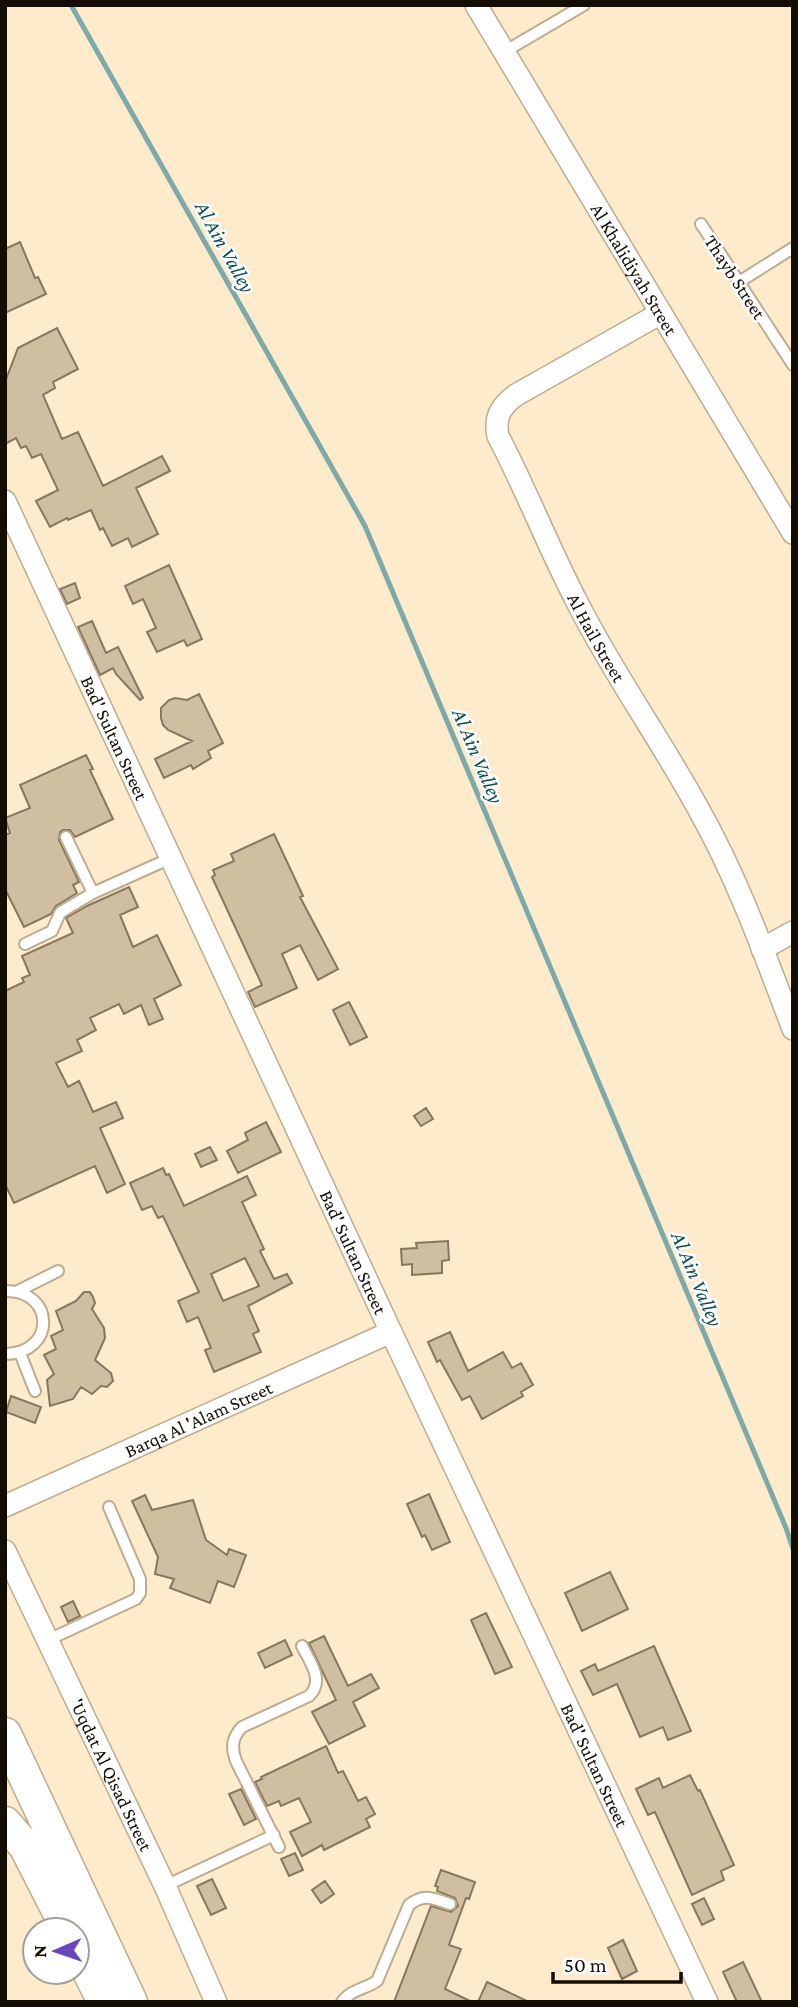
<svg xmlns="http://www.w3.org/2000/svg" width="798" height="2007" font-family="'Crimson Pro',serif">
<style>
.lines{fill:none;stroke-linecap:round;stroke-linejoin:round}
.stream{stroke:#7da9a9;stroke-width:5}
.building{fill:#d0bea1;stroke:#88775c;stroke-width:2;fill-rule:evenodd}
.lane-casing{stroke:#bdac8f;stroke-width:14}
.street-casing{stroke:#bdac8f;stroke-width:24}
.primary-casing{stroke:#bdac8f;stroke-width:35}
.lane{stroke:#fff;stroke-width:10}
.street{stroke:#fff;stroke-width:21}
.primary{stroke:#fff;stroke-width:32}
.labels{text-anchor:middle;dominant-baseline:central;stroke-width:5;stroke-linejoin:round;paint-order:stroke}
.street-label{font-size:19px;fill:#130d04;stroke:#fff}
.water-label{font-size:21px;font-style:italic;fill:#0c4f50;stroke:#fff}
</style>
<rect width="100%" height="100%" fill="#fdebcc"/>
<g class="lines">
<path class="stream" d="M71 5 365 526 786 1528 793 1549"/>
</g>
<path class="building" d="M20 242 35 278 38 277 46 294 5 313V249Z
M57 328 78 369 53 382 55 388 43 395 62 439 78 432 103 486 162 456 170 471 136 488 158 534 132 547 128 538 112 546 103 528 100 530 91 510 68 520 67 518 50 527 36 501 58 490 41 454 32 458 26 446 21 448 16 438 5 444V382L18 348Z
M169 565 202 639 187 646 184 640 157 652 147 632 156 628 143 599 133 604 125 586Z
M75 583 80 598 67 604 60 589Z
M92 621 106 653 118 647 143 698 140 700 116 674 113 668 100 675 78 627Z
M199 694 223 743 208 751 211 758 193 769 191 765 164 778 155 759 192 741 168 730 163 725 161 718V708L169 700 175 698 187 700Z
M86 755 93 769 90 770 113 819 75 837 70 830H63L60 832 59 840 79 882 73 885 77 893 56 906 51 914 24 927 5 889V835L10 833 5 818 30 808 20 785Z
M274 834 303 896 300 897 338 969 318 980 300 945 282 954 297 988 255 1007 248 992 262 985 212 877 215 875 213 870 234 861 231 854Z
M129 887 138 907 120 915 133 947 157 935 181 985 154 999 163 1019 149 1025 141 1005 124 1014 119 1004 90 1018 96 1030 77 1040 82 1051 56 1063 68 1087 79 1081 93 1112 116 1102 123 1118 100 1128 125 1184 107 1193 95 1166 14 1203 5 1184V991L24 982 22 978 30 975 22 956 73 933 66 918 87 906Z
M349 1002 367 1037 350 1045 333 1010Z
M426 1108 433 1119 421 1126 414 1116Z
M266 1122 281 1152 238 1173 227 1151 248 1140 245 1133Z
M210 1147 217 1160 201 1167 195 1154Z
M163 1168 166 1175 169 1174 184 1206 247 1176 256 1195 242 1202 264 1249 260 1251 274 1279 287 1274 292 1283 248 1306 259 1331 253 1334 261 1352 214 1372 205 1350 211 1348 198 1317 187 1322 178 1301 199 1292 163 1216 158 1218 152 1206 142 1210 130 1183ZM245 1258 259 1286 223 1301 211 1274Z
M448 1241 449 1260 442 1261V1273L412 1275V1264L402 1265 401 1249 417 1248 416 1243Z
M84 1292H90L93 1297 95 1303 92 1309 104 1328 105 1338 95 1360 111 1373 113 1381 107 1387 101 1386 92 1394 81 1387 73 1399 50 1406 47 1380 54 1374 44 1355 56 1349 51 1336 63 1330 56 1311 76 1301Z
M450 1332 468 1371 503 1352 512 1368 521 1363 533 1385 521 1392 523 1396 482 1419 470 1396 462 1400 440 1360 437 1362 428 1342Z
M11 1396 41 1407 35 1423 6 1412Z
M429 1494 450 1542 432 1550 425 1535 422 1537 407 1504Z
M145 1495 152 1510 193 1500 206 1540 227 1555 229 1549 246 1555 234 1587 218 1581 210 1603 170 1588 174 1579 155 1574 158 1557 132 1501Z
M610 1572 628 1609 582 1631 565 1593Z
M73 1601 80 1616 68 1622 61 1607Z
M486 1613 512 1667 495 1674 471 1620Z
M324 1636 348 1686 371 1674 379 1688 353 1702 365 1726 329 1744 312 1712 336 1700 309 1643Z
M285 1640 292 1655 265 1668 258 1653Z
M654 1646 691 1731 668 1740 663 1727 640 1737 617 1684 593 1695 581 1671 595 1664 598 1671Z
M326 1746 338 1773 343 1771 358 1801 366 1797 375 1814 366 1819 370 1827 324 1850 322 1845 302 1856 290 1832 311 1822 299 1798 281 1806 279 1801 267 1806 255 1782 262 1779 261 1777Z
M690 1775 698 1791 700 1790 734 1865 721 1871 724 1880 692 1895 655 1812 648 1815 636 1789 659 1778 663 1788Z
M241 1789 256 1819 244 1825 229 1794Z
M295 1853 303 1870 289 1876 281 1859Z
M441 1870 475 1882 469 1899 466 1898 449 1945 461 1949 445 1989 472 2002H394L431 1906 451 1912 458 1906 455 1898 437 1891 438 1887 435 1886Z
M212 1879 226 1908 211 1915 197 1886Z
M325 1881 334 1894 321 1903 312 1890Z
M704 1898 714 1919 702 1925 692 1904Z
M623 1940 637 1971 622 1979 608 1948Z
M743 1962 762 2002H737L723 1972Z
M487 1982 529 2002H478Z"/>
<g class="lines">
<g class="lane-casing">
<path id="lane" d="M504 52 584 5
M701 224 793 365
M739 282 793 248
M66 837 93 893
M25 944 52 931 60 913 66 909 93 893 171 858
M5 1291C55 1290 57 1353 5 1354
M18 1291 58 1271
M20 1353 35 1391
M48 1640 136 1599 140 1593V1579L109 1507
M279 1847 236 1761C231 1747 232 1738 242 1727L309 1696C325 1681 310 1662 302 1646
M165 1886 274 1835
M342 2002C350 1990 365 1989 377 1981L409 1905C424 1893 432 1898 450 1904"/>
</g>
<g class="street-casing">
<g id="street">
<path id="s1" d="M476 5 793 533"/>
<path id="s2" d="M661 313 516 395C501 406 494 417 498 436 527 491 549 549 578 604 614 675 661 740 699 810 738 879 765 955 793 1029"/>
<path id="s3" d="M5 501 391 1332 707 2002"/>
<path d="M762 949 793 932"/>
<path id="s4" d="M5 1506 391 1332"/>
<path id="s5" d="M5 1551 165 1886 216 2002"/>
</g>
</g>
<g class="primary-casing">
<path id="primary" d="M5 1734 131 2002
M5 1823 25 1846 68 1930
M77 1948 104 2002"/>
</g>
<use href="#lane" class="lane"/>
<use href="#street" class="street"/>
<use href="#primary" class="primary"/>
</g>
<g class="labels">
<g class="street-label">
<text stroke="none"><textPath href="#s1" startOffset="308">Al Khalidiyah Street</textPath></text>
<text transform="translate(735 277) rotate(57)">Thayb Street</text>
<text stroke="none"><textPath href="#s2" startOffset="439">Al Hail Street</textPath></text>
<text stroke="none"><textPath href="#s3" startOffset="261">Bad' Sultan Street</textPath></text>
<text stroke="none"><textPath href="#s3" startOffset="828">Bad' Sultan Street</textPath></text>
<text stroke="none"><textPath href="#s4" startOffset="212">Barqa Al 'Alam Street</textPath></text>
<text stroke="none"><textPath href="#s3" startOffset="1395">Bad' Sultan Street</textPath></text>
<text stroke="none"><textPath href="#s5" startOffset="248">'Uqdat Al Qisad Street</textPath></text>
</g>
<g class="water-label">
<text transform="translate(225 247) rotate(61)">Al Ain Valley</text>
<text transform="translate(478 756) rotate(67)">Al Ain Valley</text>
<text transform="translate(697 1279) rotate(67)">Al Ain Valley</text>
</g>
</g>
<rect width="798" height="2007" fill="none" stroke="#130d04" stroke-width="14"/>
<g transform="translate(56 1951) rotate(268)"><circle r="33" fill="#ffffff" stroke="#a19e9b" stroke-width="2"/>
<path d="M0-5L12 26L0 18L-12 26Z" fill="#6a46be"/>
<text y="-10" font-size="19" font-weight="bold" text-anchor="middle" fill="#130d04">N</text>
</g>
<path d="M553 1972v10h128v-10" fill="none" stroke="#130d04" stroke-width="3.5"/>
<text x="564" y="1972" font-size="21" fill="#130d04" stroke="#ffffff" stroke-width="5" paint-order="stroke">50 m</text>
</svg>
